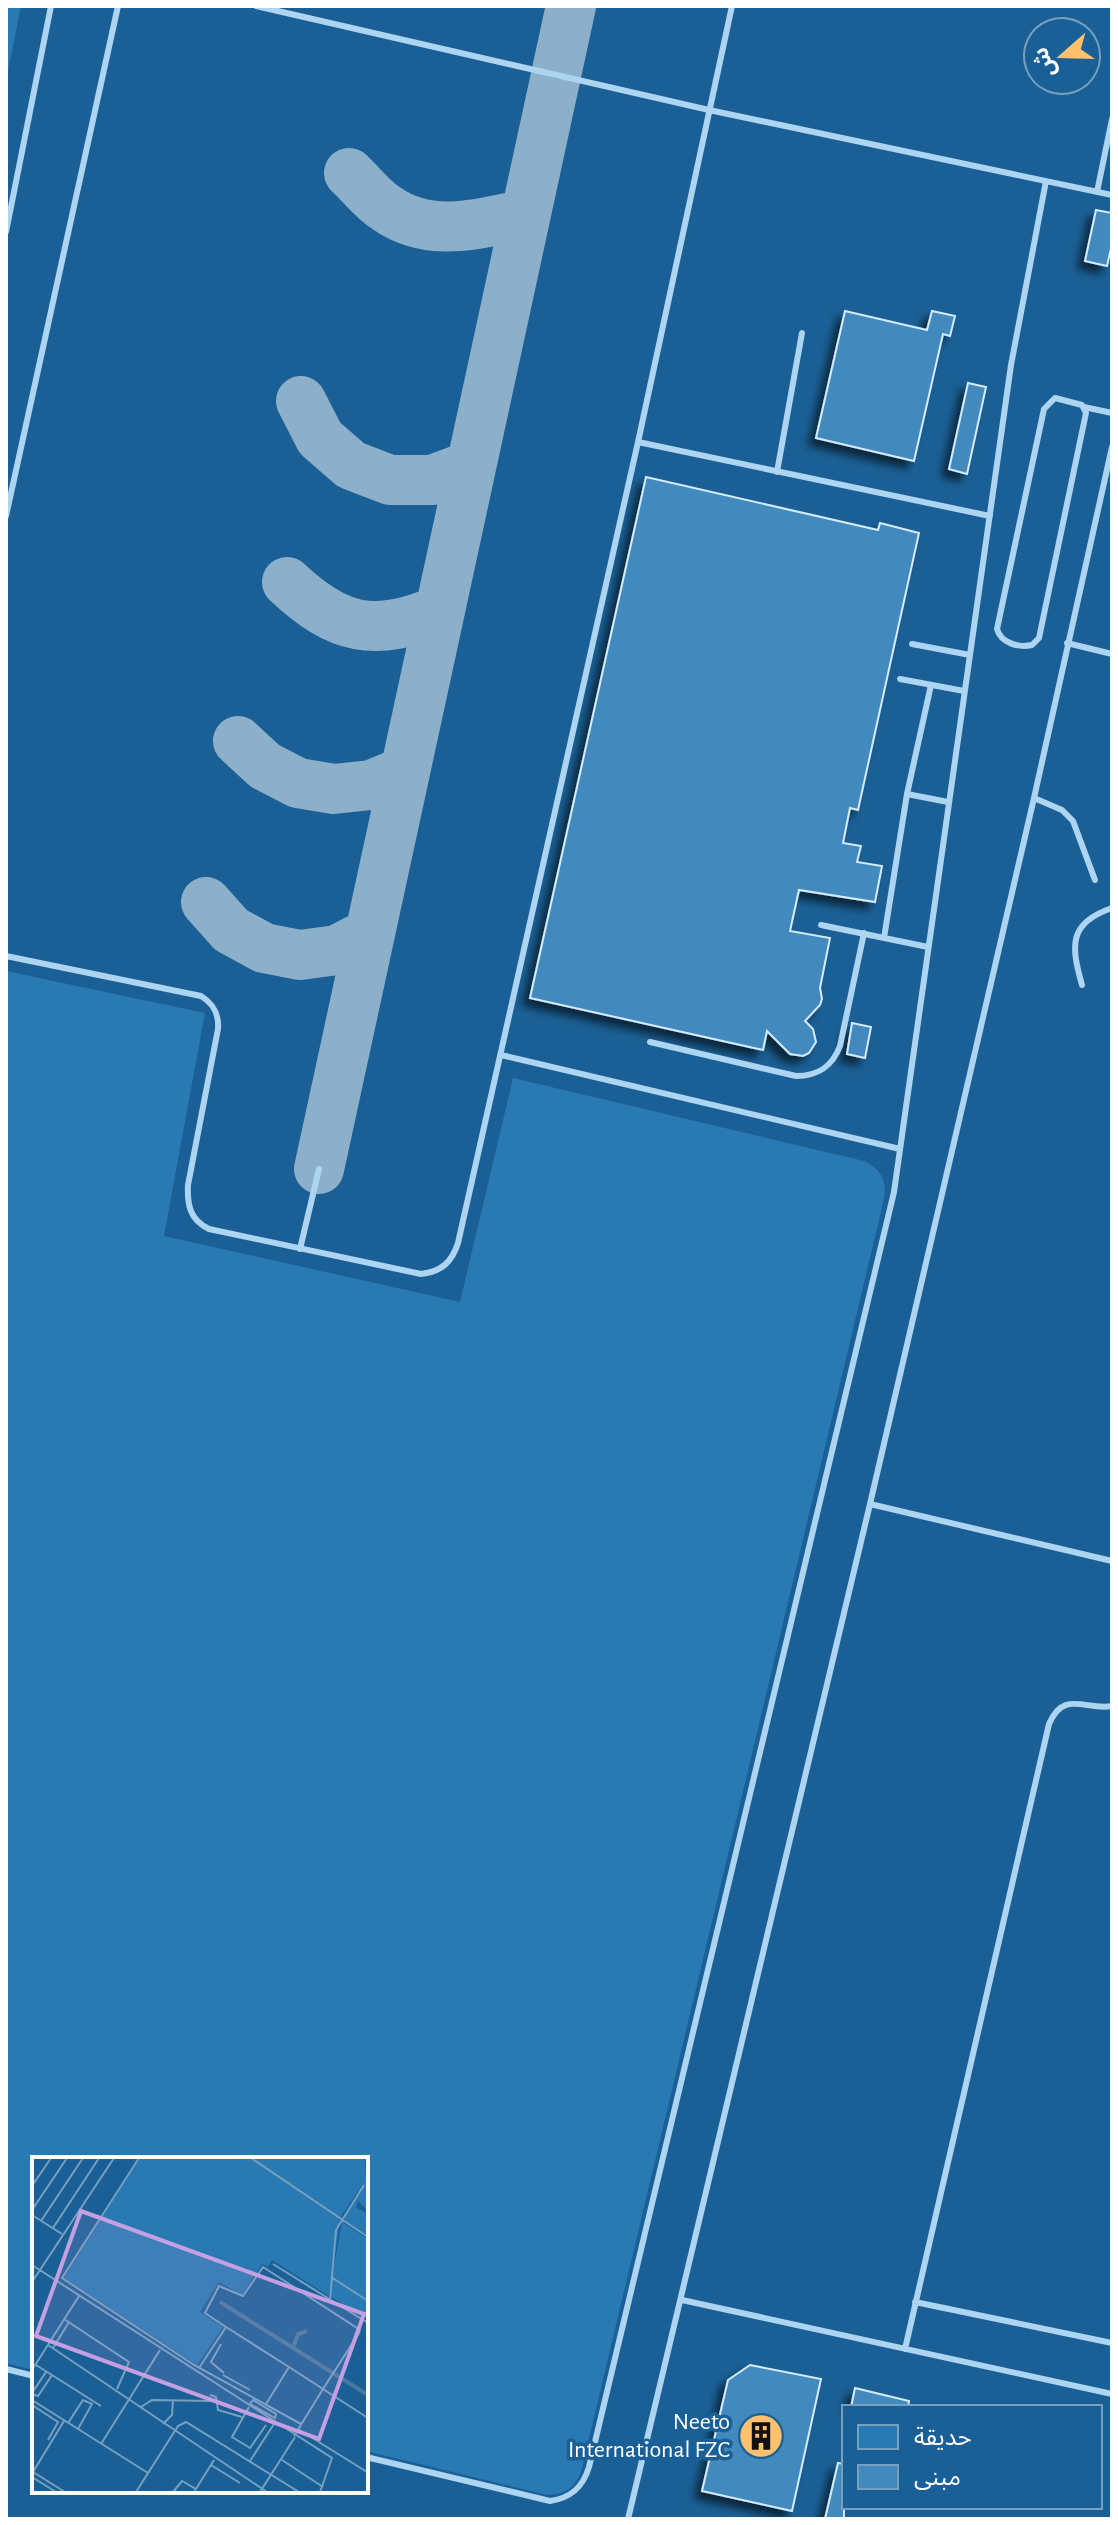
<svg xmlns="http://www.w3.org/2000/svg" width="1118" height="2525" font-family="'Alegreya Sans','Noto Sans Arabic',sans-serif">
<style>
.green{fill:#2979b2}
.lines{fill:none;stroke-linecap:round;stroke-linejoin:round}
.taxiway{stroke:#8cb0ca;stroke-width:50}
.building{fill:#4389bd;stroke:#d3ebfb;stroke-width:2;filter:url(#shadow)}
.service{stroke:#add4f0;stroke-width:6}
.labels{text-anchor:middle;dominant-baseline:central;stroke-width:7;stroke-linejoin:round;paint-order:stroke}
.poi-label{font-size:24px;fill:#fff;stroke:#1a6096;text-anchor:end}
.inset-river{fill:none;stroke:#47789e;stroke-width:4}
.inset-road{fill:none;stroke:#76a0c0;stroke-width:2}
.view{fill:#c4a0e2;fill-opacity:0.15;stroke:#c4a0e2;stroke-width:4}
.inset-edge{fill:none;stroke:#fff;stroke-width:4}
</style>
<defs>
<filter id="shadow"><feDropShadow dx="-7" dy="7" stdDeviation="4" flood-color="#0009"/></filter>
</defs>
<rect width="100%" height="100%" fill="#1a6096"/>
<path class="green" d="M6 6H21L6 82Z
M6 971 205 1013 164 1236 460 1302 513 1078 864 1161C881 1169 887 1180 884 1199L581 2472C574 2490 561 2497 543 2494L366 2451V2159H34V2370L6 2363Z"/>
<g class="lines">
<path class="taxiway" d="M349 173C361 184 372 199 386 208 430 239 478 224 526 214
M301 401 320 438 351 465 390 480H432L470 466
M287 582C338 630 375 638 440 610
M238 741 265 766 298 783 334 789 371 785 405 771
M206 902 231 930 264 948 300 955 337 950 370 933
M319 1169 571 6"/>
</g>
<path class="building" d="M1096 210 1112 213V244L1107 266 1085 261Z
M845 311 927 330 932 311 955 316 950 336 943 334 914 461 816 438Z
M968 383 986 387 967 474 949 469Z
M646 477 878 530 880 523 919 533 858 810 850 808 843 843 861 846 857 862 882 866 875 902 799 890 790 931 830 938 820 988 822 999 820 1005 805 1021 813 1029 816 1042 809 1053 803 1056 790 1054 767 1031 763 1050 530 998Z
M852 1023 871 1027 865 1058 847 1054Z
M750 2365 821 2379 792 2511 702 2491 728 2380Z
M855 2388 909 2401 908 2407H851Z
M838 2463 844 2464V2519H825Z"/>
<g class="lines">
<path class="service" d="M256 6 709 110 1112 195
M1097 192 1112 119
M6 232 51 6
M1055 398 1082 405 1086 413 1039 638 1032 645C1018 648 1001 643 997 629L1044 409Z
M1084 407 1112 413
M638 442 990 516
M777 472 802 333
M6 516 118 6
M1067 643 1112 654
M912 644 970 655
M900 679 964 691
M907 794 948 802
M1034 798 1062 810 1073 821 1095 880
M821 925 928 947
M884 938 907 794 931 685
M6 956 201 996C214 1004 219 1014 218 1029L188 1185C187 1205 190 1220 209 1229L421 1274C441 1272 452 1262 458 1243L638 442 732 6
M1082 985C1071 946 1068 923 1112 908
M650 1042 796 1076C818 1076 832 1067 840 1046L864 933
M501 1055 900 1149
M300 1249 319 1169
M870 1504 1112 1561
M682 2300 1112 2394
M915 2302 1112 2343
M905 2349 1049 1724C1064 1689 1086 1711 1112 1706
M6 2369 34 2376
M366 2457 550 2501C571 2498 583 2487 589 2467L894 1192 1011 365 1046 181
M628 2519 870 1504 1034 798 1112 447"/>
</g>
<defs>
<g id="building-disc" transform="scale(2.3)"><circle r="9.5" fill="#ffc16c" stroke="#1a6096"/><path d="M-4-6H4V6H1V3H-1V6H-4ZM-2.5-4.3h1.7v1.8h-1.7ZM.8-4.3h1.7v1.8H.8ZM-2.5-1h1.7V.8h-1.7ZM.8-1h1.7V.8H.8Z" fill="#111"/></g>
</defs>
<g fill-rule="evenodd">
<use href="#building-disc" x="761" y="2436"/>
</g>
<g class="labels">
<g class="poi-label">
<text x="730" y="2422">Neeto<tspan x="730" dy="28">International FZC</tspan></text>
</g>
</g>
<g transform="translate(32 2157)">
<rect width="336" height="336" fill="#1a6096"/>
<path d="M108 1H217L299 53 308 63 297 139 240 103 236 110 230 107 210 138 187 125 168 155 191 170 165 208 32 121ZM220 1H333L336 54 326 44 324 51 336 56V78L312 63 331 27 308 61ZM310 65 336 82V143L300 120ZM300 122 336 145V162L299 140Z" fill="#2979b2"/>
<path class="inset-river" d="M188 145 336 238M261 191 266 177 275 174"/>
<path class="inset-road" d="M107 1 30 121 162 208 269 267M219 1 336 80M0 29 19 1M0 53 35 1M0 58 30 77M9 64 51 1M21 71 67 1M241 107 336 166M0 108 300 301 288 335M299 120 336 144M0 125 82 1M298 143 304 73 332 28M32 162 97 205 85 232M189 187 179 205 192 216M16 188 235 335M21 191 37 165M4 208 69 249M167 211 194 170M0 213 47 139M191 218 218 233M0 236 14 215M0 237 6 239 20 218M178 238 184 240 186 253 210 260M0 243 116 316M221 243 244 257 243 261 218 247ZM234 247 257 210M0 248 26 265 16 283M109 250 120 243 181 244M217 250 200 280 218 291 234 268M36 266 51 243 60 247 46 272M131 267 140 258 141 243M266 272 335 315M262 279 291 232 327 176 328 173 231 110 211 139 187 129 173 156 194 170 257 210 291 232 336 261M69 287 128 193M250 303 291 330M218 304 242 267M179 308 208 326M1 315 32 264M1 315 33 335M0 320 24 335M104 335 146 269 154 265 267 335M141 335 150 324 164 332M162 335 182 303M228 335 263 280"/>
<path class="view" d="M49 54 332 157 287 282 4 179Z"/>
<rect width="336" height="336" class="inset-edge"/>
</g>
<rect width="1118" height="2525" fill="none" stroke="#ffffff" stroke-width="16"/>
<rect x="842" y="2405" width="260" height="104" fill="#1a6096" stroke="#76a0c0" stroke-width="2"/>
<rect x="858" y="2425" width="40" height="24" fill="#2979b2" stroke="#76a0c0" stroke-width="2"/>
<text x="914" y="2445" font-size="24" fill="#ffffff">حديقة</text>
<rect x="858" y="2465" width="40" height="24" fill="#4389bd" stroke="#76a0c0" stroke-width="2"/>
<text x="914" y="2485" font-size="24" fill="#ffffff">مبنى</text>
<g transform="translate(1062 56) rotate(250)"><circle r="38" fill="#1a6096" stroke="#76a0c0" stroke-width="2"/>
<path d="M0-6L14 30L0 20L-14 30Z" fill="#ffc16c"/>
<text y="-12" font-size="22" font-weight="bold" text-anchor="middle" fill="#ffffff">ش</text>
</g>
</svg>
